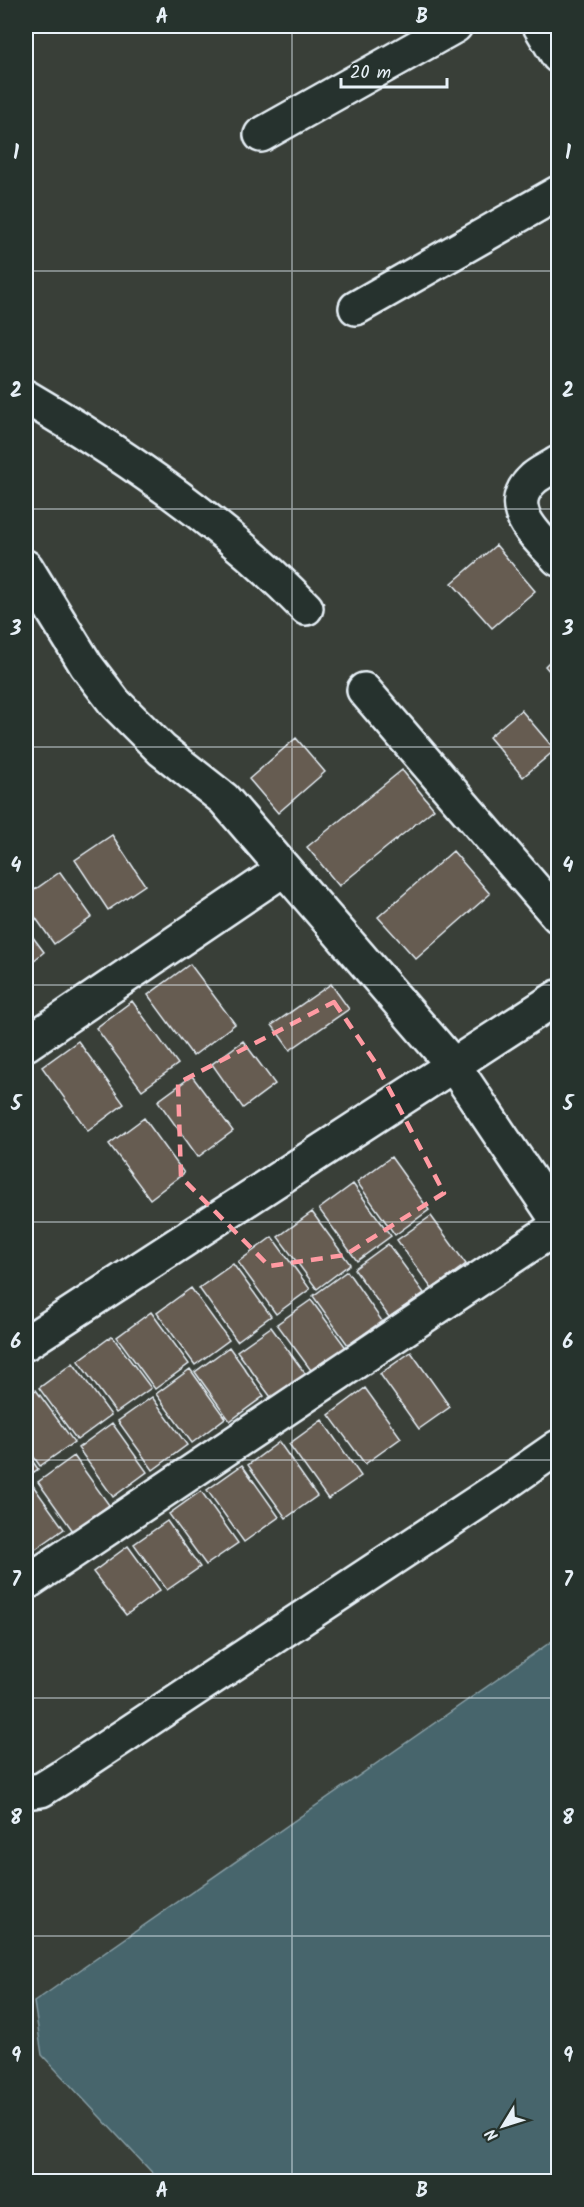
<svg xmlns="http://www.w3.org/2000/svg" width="584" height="2207" font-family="Kalam,sans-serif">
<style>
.water{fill:#46656c;stroke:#879da4;stroke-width:1.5}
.building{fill:#665b51;stroke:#e8f1f8;stroke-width:1.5}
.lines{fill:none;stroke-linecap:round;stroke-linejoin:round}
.minor-casing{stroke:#e8f1f8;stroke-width:38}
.minor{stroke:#26332d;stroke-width:33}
.marked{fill:none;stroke:#ff9aa2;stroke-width:4.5;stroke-dasharray:12 8;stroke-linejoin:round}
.grid{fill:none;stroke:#e8f1f8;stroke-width:1.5;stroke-opacity:0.55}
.neatline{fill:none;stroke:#e8f1f8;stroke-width:2}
.grid-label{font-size:20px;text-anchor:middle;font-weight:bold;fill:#e8f1f8}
</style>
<rect width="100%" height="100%" fill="#393f38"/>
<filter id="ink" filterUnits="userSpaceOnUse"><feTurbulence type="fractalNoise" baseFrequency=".0167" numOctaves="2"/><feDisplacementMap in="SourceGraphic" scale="12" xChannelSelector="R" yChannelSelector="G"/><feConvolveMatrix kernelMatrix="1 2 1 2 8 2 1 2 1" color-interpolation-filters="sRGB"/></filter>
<g filter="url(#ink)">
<path class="water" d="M558 1637V2181H160L42 2055 34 2002Z"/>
<path class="building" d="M496 545 535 591 492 628 452 583Z
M558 653V681L545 666Z
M521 710 555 750 523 777 489 737Z
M296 738 325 772 278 813 249 779Z
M402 770 434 809 339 886 307 847Z
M112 835 145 885 108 910 75 860Z
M453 851 490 894 416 959 378 917Z
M60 872 92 917 54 944 26 904V896Z
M26 928 44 952 26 967Z
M190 964 235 1024 193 1056 148 995Z
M331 984 349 1009 290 1050 272 1025Z
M132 1001 178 1064 142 1090 96 1028Z
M78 1041 124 1104 88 1131 42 1067Z
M243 1041 275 1084 243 1108 212 1064Z
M192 1076 233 1131 198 1157 158 1101Z
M144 1118 184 1173 150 1199 109 1144Z
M391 1157 429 1210 395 1235 357 1182Z
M353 1184 391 1236 357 1261 319 1209Z
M312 1212 350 1264 317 1289 278 1237Z
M431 1216 466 1264 432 1289 397 1240Z
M272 1237 310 1289 276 1314 238 1262Z
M388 1244 424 1293 389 1317 354 1269Z
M233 1264 271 1316 237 1341 199 1288Z
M347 1271 382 1321 348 1345 313 1296Z
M191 1288 229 1340 195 1365 157 1313Z
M311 1300 347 1349 313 1373 277 1324Z
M151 1312 189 1364 155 1389 117 1337Z
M271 1327 307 1376 273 1400 237 1351Z
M112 1336 151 1388 116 1413 78 1361Z
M229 1347 264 1396 230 1421 195 1372Z
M411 1352 450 1407 419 1429 380 1374Z
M73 1363 111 1415 77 1440 39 1388Z
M190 1369 225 1418 192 1443 156 1394Z
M365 1388 401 1438 365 1464 329 1415Z
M36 1390 74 1442 40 1466 26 1446V1397Z
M152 1397 187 1445 153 1470 118 1421Z
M322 1420 361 1476 328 1499 289 1444Z
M112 1423 147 1472 113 1497 78 1448Z
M279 1442 317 1496 286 1518 248 1465Z
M26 1452 38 1469 26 1478Z
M74 1456 109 1505 73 1531 38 1482Z
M242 1465 279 1517 244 1542 207 1490Z
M29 1480 64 1529 30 1553 26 1547V1482Z
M201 1491 238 1543 206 1565 169 1514Z
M167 1521 200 1567 167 1590 134 1544Z
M128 1546 160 1590 126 1615 93 1572Z"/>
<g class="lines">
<g class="minor-casing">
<path id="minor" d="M540 26 558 56
M261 135 455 26
M356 308 558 193
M26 397C125 455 226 525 306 608
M558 463C551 468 541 472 534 478 501 508 537 536 558 559
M26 567 86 665 115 703 162 750 224 799 454 1066 558 1221
M364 690 558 916
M26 1044 284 869
M26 1343 558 997
M26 1583 558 1226
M26 1792 41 1790 62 1777 505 1484 558 1447"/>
</g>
<use href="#minor" class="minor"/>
</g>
</g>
<path class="marked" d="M334 1002 375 1062 444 1193 345 1255 269 1266 181 1177 178 1083Z"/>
<path class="grid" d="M292 26V2182M26 271H558M26 509H558M26 747H558M26 985H558M26 1222H558M26 1460H558M26 1698H558M26 1936H558"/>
<rect width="584" height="2207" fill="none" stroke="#26332d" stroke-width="66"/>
<g transform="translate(503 2126) rotate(232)" stroke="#26332d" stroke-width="4.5" paint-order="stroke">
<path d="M0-4.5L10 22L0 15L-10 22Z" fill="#e8f1f8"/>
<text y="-9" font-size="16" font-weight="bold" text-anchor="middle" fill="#e8f1f8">N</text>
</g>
<path d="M341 78v9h106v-9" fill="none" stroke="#e8f1f8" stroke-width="3"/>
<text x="350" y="78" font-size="18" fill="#e8f1f8" stroke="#26332d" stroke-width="4.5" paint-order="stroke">20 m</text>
<rect x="33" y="33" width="518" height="2141" class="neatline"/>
<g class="grid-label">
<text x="162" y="23">A</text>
<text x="422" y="23">B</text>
<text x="16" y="159">1</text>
<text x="568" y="159">1</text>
<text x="16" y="397">2</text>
<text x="568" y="397">2</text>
<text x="16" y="635">3</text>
<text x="568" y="635">3</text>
<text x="16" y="872">4</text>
<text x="568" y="872">4</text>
<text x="16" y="1110">5</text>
<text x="568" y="1110">5</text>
<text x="16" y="1348">6</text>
<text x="568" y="1348">6</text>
<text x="16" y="1586">7</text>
<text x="568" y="1586">7</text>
<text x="16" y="1824">8</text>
<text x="568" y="1824">8</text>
<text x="16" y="2062">9</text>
<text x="568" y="2062">9</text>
<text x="162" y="2197">A</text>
<text x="422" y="2197">B</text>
</g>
</svg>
